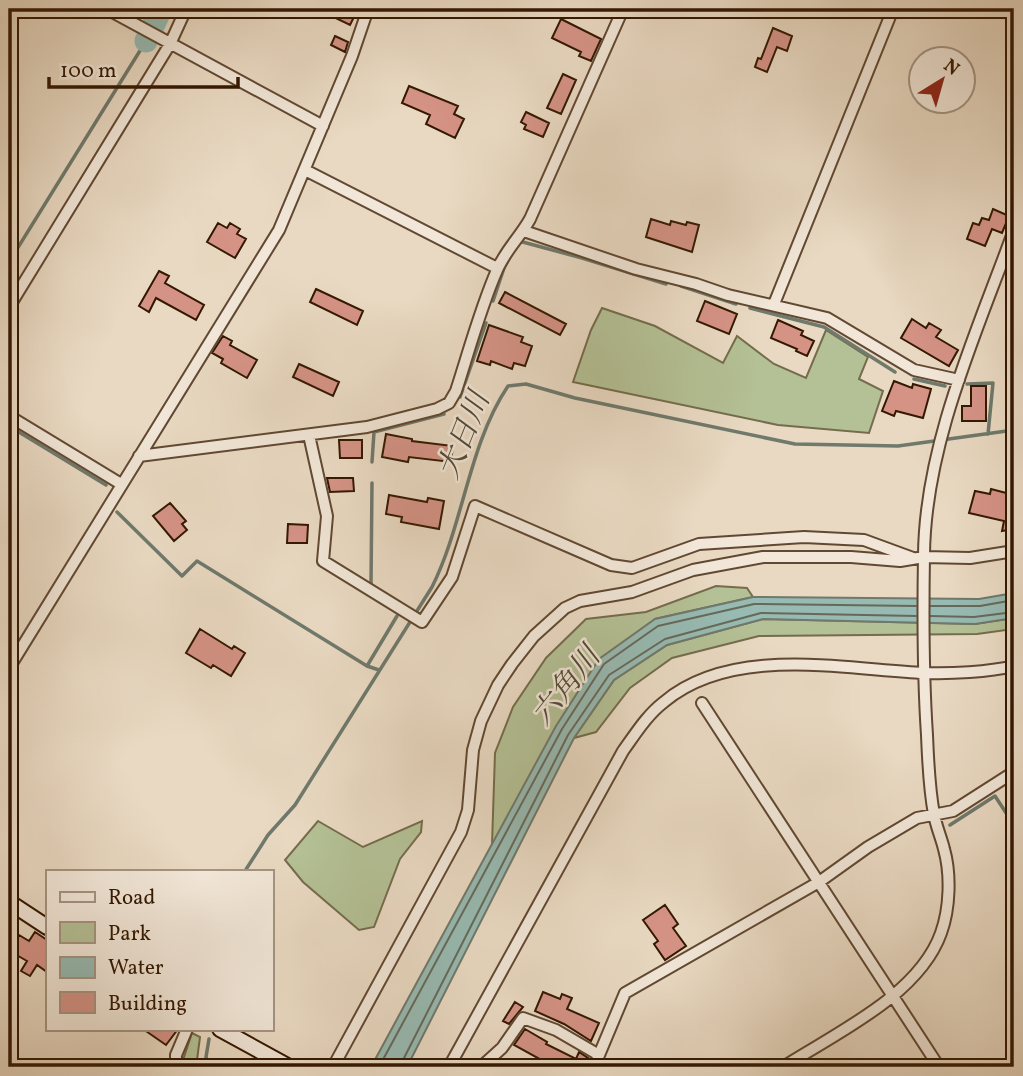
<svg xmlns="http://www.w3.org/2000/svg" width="1023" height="1076" font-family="Vollkorn,'Noto Serif JP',serif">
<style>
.green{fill:#b4c095;stroke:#746c4c;stroke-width:2}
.water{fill:#97bab2;stroke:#6f796c;stroke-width:2}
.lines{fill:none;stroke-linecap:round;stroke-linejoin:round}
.shore{stroke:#66695a;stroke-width:2}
.stream{stroke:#6f796c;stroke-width:3.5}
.river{stroke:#97bab2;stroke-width:23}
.building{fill:#d59386;stroke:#341802;stroke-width:2}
.minor-casing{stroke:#614832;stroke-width:14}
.secondary-casing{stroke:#341802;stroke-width:18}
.minor{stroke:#f1e6d7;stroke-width:10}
.secondary{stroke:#f1e6d7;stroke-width:14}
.labels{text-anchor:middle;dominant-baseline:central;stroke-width:5;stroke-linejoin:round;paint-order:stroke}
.water-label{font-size:30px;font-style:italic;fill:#524937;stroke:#f1e6d7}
</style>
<rect width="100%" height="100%" fill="#e9d9c2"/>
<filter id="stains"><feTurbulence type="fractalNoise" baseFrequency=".00286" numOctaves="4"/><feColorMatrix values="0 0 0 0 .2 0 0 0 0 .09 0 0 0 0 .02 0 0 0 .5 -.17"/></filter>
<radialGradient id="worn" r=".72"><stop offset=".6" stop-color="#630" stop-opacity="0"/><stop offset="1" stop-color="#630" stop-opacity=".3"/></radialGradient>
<path class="green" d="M602 308 655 326 723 363 737 336 774 364 806 378 826 330 868 357 859 379 883 391 869 433 778 425 573 382 591 330Z
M716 586 747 588 753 597 655 619 492 845 495 753 513 707 546 658 586 619 646 612Z
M1014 618V629L977 634 759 636 672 658 630 688 596 732 574 738 614 680 667 645 763 619 975 624Z
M318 821 363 847 422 821 421 832 400 859 374 927 359 930 303 882 285 860Z
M192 1033 200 1037 197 1060 199 1067H183L182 1063Z"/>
<path class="water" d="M1014 593V618L975 624 763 619 667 645 614 680 574 738 407 1067H371L556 726 599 659 655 619 753 597 979 599Z"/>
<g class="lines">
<path class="shore" d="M930 606H980L1014 600
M930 616 974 617 1014 612
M379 1067 562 729 604 664 658 626 754 604 916 606
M401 1067 402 1062 568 735 609 675 665 639 761 613 916 616"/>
<path class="stream" d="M518 243 519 241 582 258 666 284
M9 262 146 41
M681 286 736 304
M493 301 504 268 512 253
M750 308 824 327 895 372
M914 379 945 386
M967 384 993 383 988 434
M460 397 486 323
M9 426 106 485
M372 462 374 432 444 414
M372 483 371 585 373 587
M117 512 182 576 197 561 367 666 379 670
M367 666 397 616
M950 825 995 796 1014 825
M245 871 268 835 295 805 432 587C464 523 468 446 508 386L526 384 575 398 795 444 898 446 1014 430
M209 1067 206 1057 209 1039"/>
<path class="river" d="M146 41 161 9"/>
</g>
<path class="building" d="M317 9H358L350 25Z
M561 19 601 39 591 61 579 56 581 52 552 38Z
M773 28 792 36 787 51 777 47 767 72 755 67 758 58 761 59Z
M335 36 348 42 345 52 331 45Z
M563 74 576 80 561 114 547 108Z
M409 86 458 106 454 114 464 119 455 138 426 124 430 115 402 103Z
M526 112 549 123 543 137 524 129 526 125 521 122Z
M993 209 1009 216 1002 233 992 229 985 246 967 239 973 223 979 225 982 218 989 220Z
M651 219 670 225 671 221 686 225 687 222 699 225 692 252 646 237Z
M218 223 227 228 230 223 240 229 237 234 246 239 235 258 207 242Z
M159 271 169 276 165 283 204 305 196 320 156 298 149 312 139 306Z
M316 289 363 311 357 325 310 302Z
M505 292 566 324 560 335 499 303Z
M705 301 737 314 729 334 697 321Z
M912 319 926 328 929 323 941 330 936 337 958 350 949 366 901 338Z
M778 320 803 331 801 335 814 341 807 356 796 351 797 349 771 338Z
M489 325 523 337 521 342 532 346 525 366 514 363 512 369 491 361 490 365 477 361Z
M223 336 232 341 230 345 257 360 247 378 221 363 223 359 212 353Z
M299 364 339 382 333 396 293 377Z
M894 381 912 388 913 384 931 389 923 418 896 411 894 416 882 411Z
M971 386H986V421H962V406H971Z
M386 434 412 439V441L453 446 451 462 409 457 408 462 382 457Z
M339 440H362V458H340Z
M327 478H353L354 491 330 492Z
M991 489 1014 495V529L1002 531 1004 521 969 513 975 491 990 494Z
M389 495 427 502 428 498 444 501 439 529 401 522 402 517 386 514Z
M170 503 186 521 182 524 187 530 174 541 153 516Z
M288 524 308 525 307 543H287Z
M200 629 232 649 234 646 245 653 231 676 213 665 211 668 186 653Z
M665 905 678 924 673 928 686 946 665 960 654 944 658 941 643 920Z
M35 932 47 940V972L37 965 30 976 21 971 27 961 13 953 17 946 13 944 19 935 29 941Z
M543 992 560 999 562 994 572 998 567 1009 599 1023 591 1041 564 1024 535 1011Z
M515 1002 523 1007 509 1024 503 1021Z
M143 1029H178L166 1045Z
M525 1029 547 1042 546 1044 576 1059 579 1052 588 1058 586 1067H554L514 1045Z"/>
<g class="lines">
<g class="minor-casing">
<path id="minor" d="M107 9 323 126
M305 170 497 268
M524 231 636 269 696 284 728 295 827 318 914 370 959 380
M774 304 893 9
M9 307 170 44 186 9
M9 416 121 484
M309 435 327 516 323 561 422 622 452 577 475 506 611 565 632 568 699 544 804 537 864 540 913 558
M139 456 367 427 437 409 449 403 456 391C469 351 480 309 497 270 505 251 520 237 530 219L623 9
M9 668 279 230 352 56 368 9
M702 703 939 1067
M176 1067V1055L187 1029
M333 1067 461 832 468 810 473 750 481 721 498 685 512 664 534 636 565 608 580 601 632 592 693 570 763 557H851L900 561 924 557 970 558 1014 551
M449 1067 623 751C636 733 647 715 664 702 732 645 843 669 924 673 951 674 988 672 1014 666
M481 1067 502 1048 523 1018 556 1030 599 1055
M594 1067 625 993 819 882 868 847 917 818 953 811 1014 772
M783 1067C836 1033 919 995 941 933 950 908 951 874 944 849 941 837 936 826 934 814 929 788 928 760 927 735 923 675 923 614 924 555 925 444 977 332 1014 230"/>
</g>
<g class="secondary-casing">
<path id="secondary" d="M9 902 47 927
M220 1029 289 1067"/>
</g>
<use href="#minor" class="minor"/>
<use href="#secondary" class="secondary"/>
</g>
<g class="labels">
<g class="water-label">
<text transform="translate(465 436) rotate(-68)">大日川</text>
<text transform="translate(567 687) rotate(-52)">六角川</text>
</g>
</g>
<rect width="1023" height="1076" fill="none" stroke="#e9d9c2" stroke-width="35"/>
<rect x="10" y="10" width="1002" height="1055" fill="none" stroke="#341802" stroke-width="3.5"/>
<rect x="18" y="18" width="988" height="1041" fill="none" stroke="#341802" stroke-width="2"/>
<rect x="46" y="870" width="228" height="161" fill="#f1e6d7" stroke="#a59482" stroke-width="2"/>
<rect x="60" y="892" width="35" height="10" fill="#f1e6d7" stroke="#a59482" stroke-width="2"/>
<text x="108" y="904" font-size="21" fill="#341802">Road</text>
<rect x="60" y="922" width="35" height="21" fill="#b4c095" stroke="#a59482" stroke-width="2"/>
<text x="108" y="940" font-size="21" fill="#341802">Park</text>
<rect x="60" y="957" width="35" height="21" fill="#97bab2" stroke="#a59482" stroke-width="2"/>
<text x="108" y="974" font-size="21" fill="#341802">Water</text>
<rect x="60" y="992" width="35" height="21" fill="#d59386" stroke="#a59482" stroke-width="2"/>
<text x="108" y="1010" font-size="21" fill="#341802">Building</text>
<g transform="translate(942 80) rotate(37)"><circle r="33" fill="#f1e6d7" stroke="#a59482" stroke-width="2"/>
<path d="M0-5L12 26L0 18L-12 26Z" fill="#8f2418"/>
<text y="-10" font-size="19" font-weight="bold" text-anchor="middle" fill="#341802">N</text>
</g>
<path d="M49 77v10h189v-10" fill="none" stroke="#341802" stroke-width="3.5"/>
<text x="60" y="77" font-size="21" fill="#341802" stroke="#f1e6d7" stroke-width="5" paint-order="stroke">100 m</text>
<rect width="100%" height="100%" filter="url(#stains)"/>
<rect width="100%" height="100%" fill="url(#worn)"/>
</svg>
